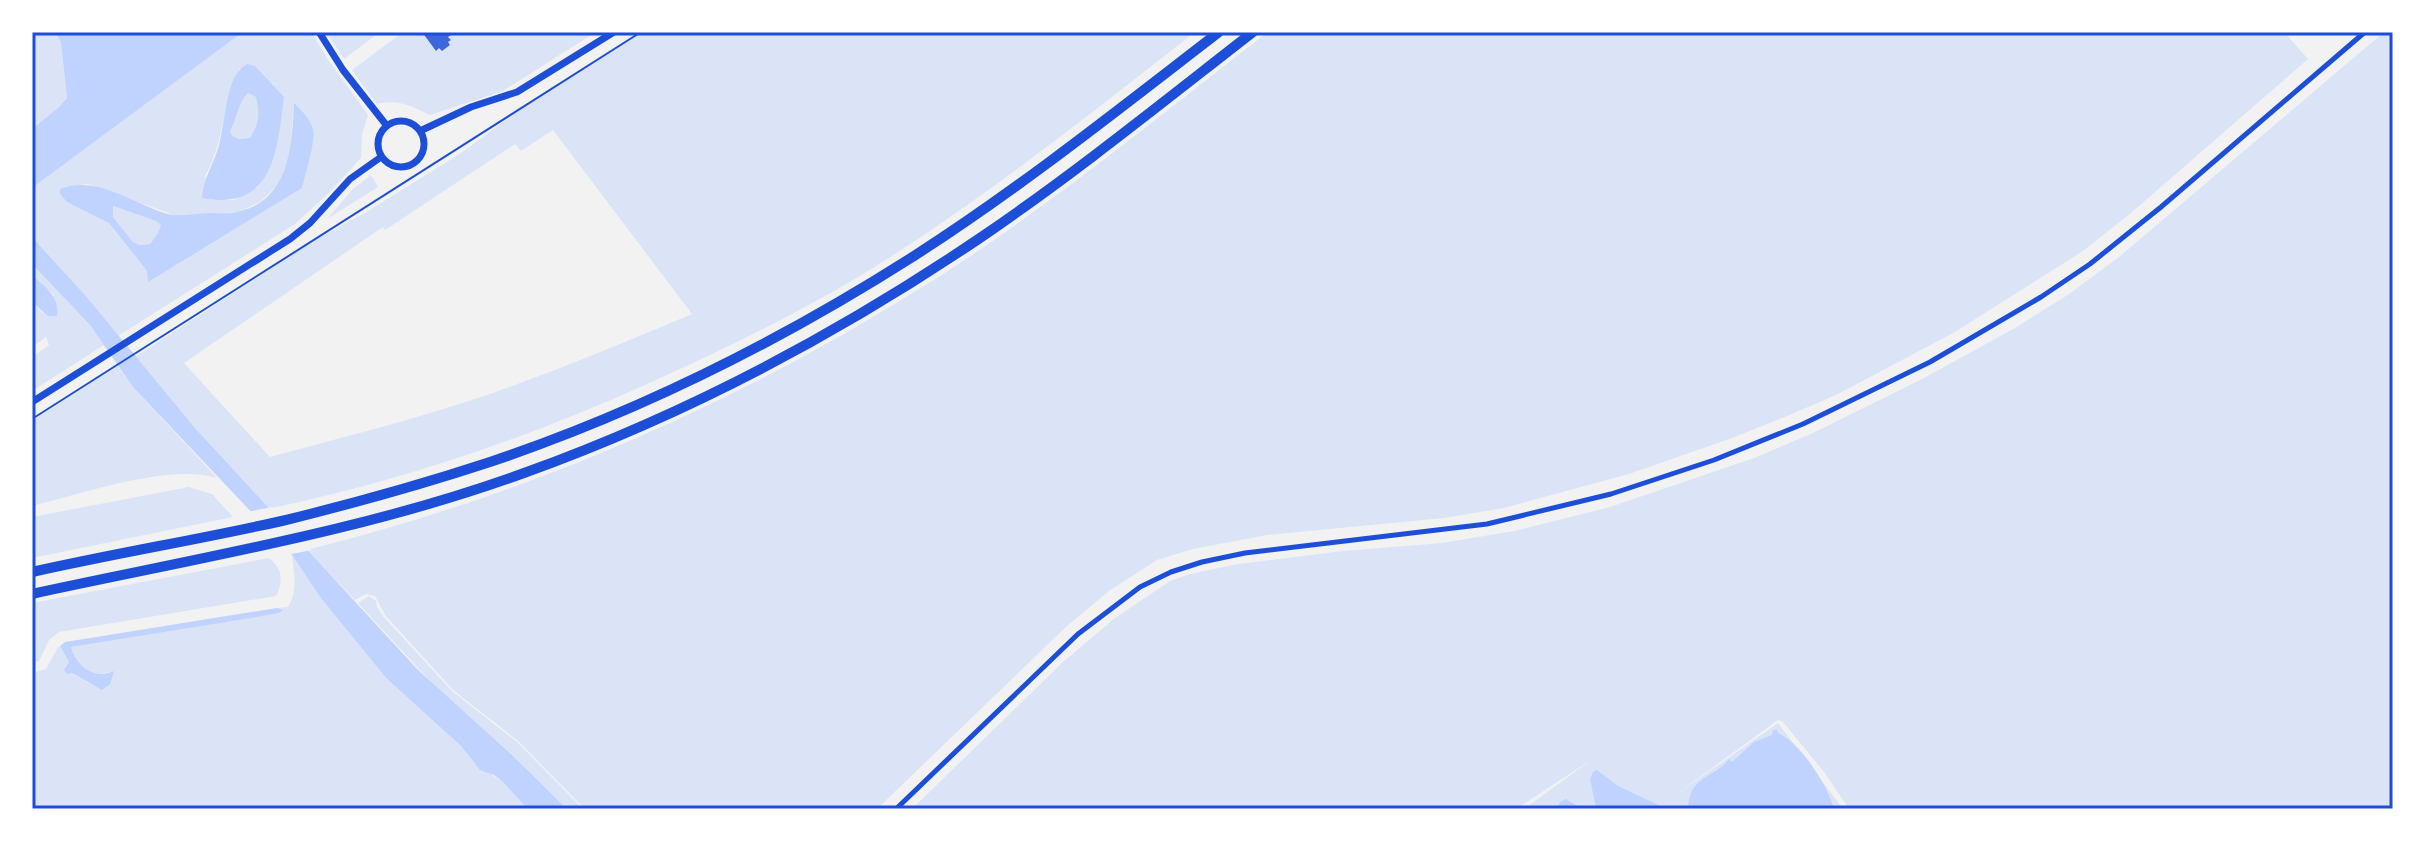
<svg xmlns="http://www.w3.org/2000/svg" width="2425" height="841" font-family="Quicksand,sans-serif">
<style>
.green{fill:#dbe4f7;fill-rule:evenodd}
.water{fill:#bfd3fe;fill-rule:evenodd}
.pier{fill:#f2f2f2}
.building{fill:#3d67dc}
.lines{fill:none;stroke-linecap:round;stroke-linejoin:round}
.path{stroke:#1d4ed8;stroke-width:2}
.minor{stroke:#1d4ed8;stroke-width:5}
.tertiary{stroke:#1d4ed8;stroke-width:7}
.motorway{stroke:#1d4ed8;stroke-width:10}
.neatline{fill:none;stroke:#1d4ed8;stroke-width:3}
</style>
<rect width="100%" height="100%" fill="#f2f2f2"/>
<path class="green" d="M32 32H56L61 43 67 98 59 107 32 129Z
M243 32H311L329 61 368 115 362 135 361 158 328 194 295 224 118 336 85 295 32 237V188ZM240 68 279 134 258 187 234 200H211L205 176C225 141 222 102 240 68ZM294 104C323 131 309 154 302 188L148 281 147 271 109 223 64 187 88 184 177 216 238 212 260 202 279 184 290 154Z
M326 32H380L344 59Z
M403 32H596L503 91 430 115C411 106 398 99 377 104L352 70Z
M641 32H1195C1089 115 983 200 868 271 804 310 737 343 669 374 537 435 410 479 268 509L195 428 135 357 317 239 368 211 461 153 514 114ZM553 130 692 314C626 342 560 369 493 393 420 418 344 437 270 457L184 363 383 227 385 230 515 144 521 151Z
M1268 32H2284L2308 59 2131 213 2083 251 1955 332 1836 395 1787 416 1735 437 1629 474 1504 508 1444 518 1267 535 1193 549 1157 560 1109 591 1067 626 877 809H585L518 741 453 690 385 615 375 596 366 594 355 600 306 550C548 490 771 389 978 251 1078 183 1172 106 1268 32Z
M2384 32H2393V805L2382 809H1849L1824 772 1783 722 1778 720 1674 796 1778 723 1843 809H1524L1591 760 1516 809H912L1063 662 1115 618 1170 581 1190 574 1238 564 1343 551 1442 543 1514 531 1610 507 1754 458 1815 432 1922 379 2015 328 2069 294 2119 257Z
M248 93 256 96C260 113 259 124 250 138L239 139 231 136 230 131 242 99Z
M371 175 378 187 327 219 353 189Z
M113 206 156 221 161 225 158 233 150 244 140 245 133 242 113 217Z
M32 264 90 325 104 345 32 391V357L49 345 46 337 32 347V302L43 313 54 295 32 275Z
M118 366 133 387 217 478C170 463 81 494 32 506V421Z
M189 487 212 494 233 517 32 558V517Z
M292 555 320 597 386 678 461 746 475 764 503 782 529 809H32V673L46 669 58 647 60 646 69 662 70 672 92 685 113 671C92 679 77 666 70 647L279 613 282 610 277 608 288 607C298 590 294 575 292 555Z
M269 558C282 568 284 580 276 596L59 632 49 640 39 661 32 662V603Z
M369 596 376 601 377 607 383 616 452 691 517 742 583 809H567L512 755 441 693 358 603Z"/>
<path class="water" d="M56 32H243L32 188V129L59 107 67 98 61 43Z
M247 64 255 66 284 97C277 150 274 212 202 198 203 178 214 164 219 145 224 125 225 102 232 83 235 75 240 68 247 64ZM248 93 256 97C260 113 259 124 250 138L239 139 232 136 230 131C237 119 238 102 248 93Z
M294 103C301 110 311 119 313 130 316 140 305 176 302 188L148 282 147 271 109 223 67 202 60 194V189C95 175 131 202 164 213 180 218 196 213 212 213 220 213 229 214 237 212 290 201 292 145 294 103ZM113 206 156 221 161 225 158 233 150 244 140 245 133 242 113 217Z
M32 237 85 295 195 428 418 670 512 755 567 809H528L503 782 494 775 480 770 461 746 386 678 320 597 292 555 133 387 90 325 32 264Z
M32 275C45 287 60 296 57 316H48L32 302Z
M277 608 283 610 279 613 251 618 71 647C76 666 94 680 114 671L110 684 102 690 72 673 67 674 64 670 69 662 60 646 65 642Z
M1773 730H1777L1778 733C1800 742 1828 786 1834 809H1688C1689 775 1715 778 1729 759L1732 762 1754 742 1772 735Z
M1597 770 1618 786 1667 809H1556L1561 801 1566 799 1579 807 1583 805 1592 809 1596 807 1590 779 1593 772Z"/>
<path class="pier" d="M272 507 312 550 286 555 247 512Z"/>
<path class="building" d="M422 32H448L451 35 448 37 451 40 448 42 450 45 442 51 439 48 436 51Z"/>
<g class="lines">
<path class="path" d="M32 419 641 32"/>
<path class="minor" d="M896 809 1078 634 1140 587 1171 572 1202 562 1245 553 1487 524 1611 494 1714 460 1803 424 1930 362 2041 297 2090 264 2161 207 2365 32"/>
<path class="tertiary" d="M319 32 343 70 387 126
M378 144a23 23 0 1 1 46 0a23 23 0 1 1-46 0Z
M420 131 471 107 517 92 614 32
M32 402 290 239 310 223 350 179 381 157"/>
<path class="motorway" d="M32 572C116 553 202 539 286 520 355 503 423 484 490 462 639 412 782 340 914 256 1020 188 1119 109 1219 32
M32 594C197 558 365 531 524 473 685 415 838 334 980 238 1074 174 1163 102 1253 32"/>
</g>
<rect width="2425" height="841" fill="none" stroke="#ffffff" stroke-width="68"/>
<rect x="34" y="34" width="2357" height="773" class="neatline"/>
</svg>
